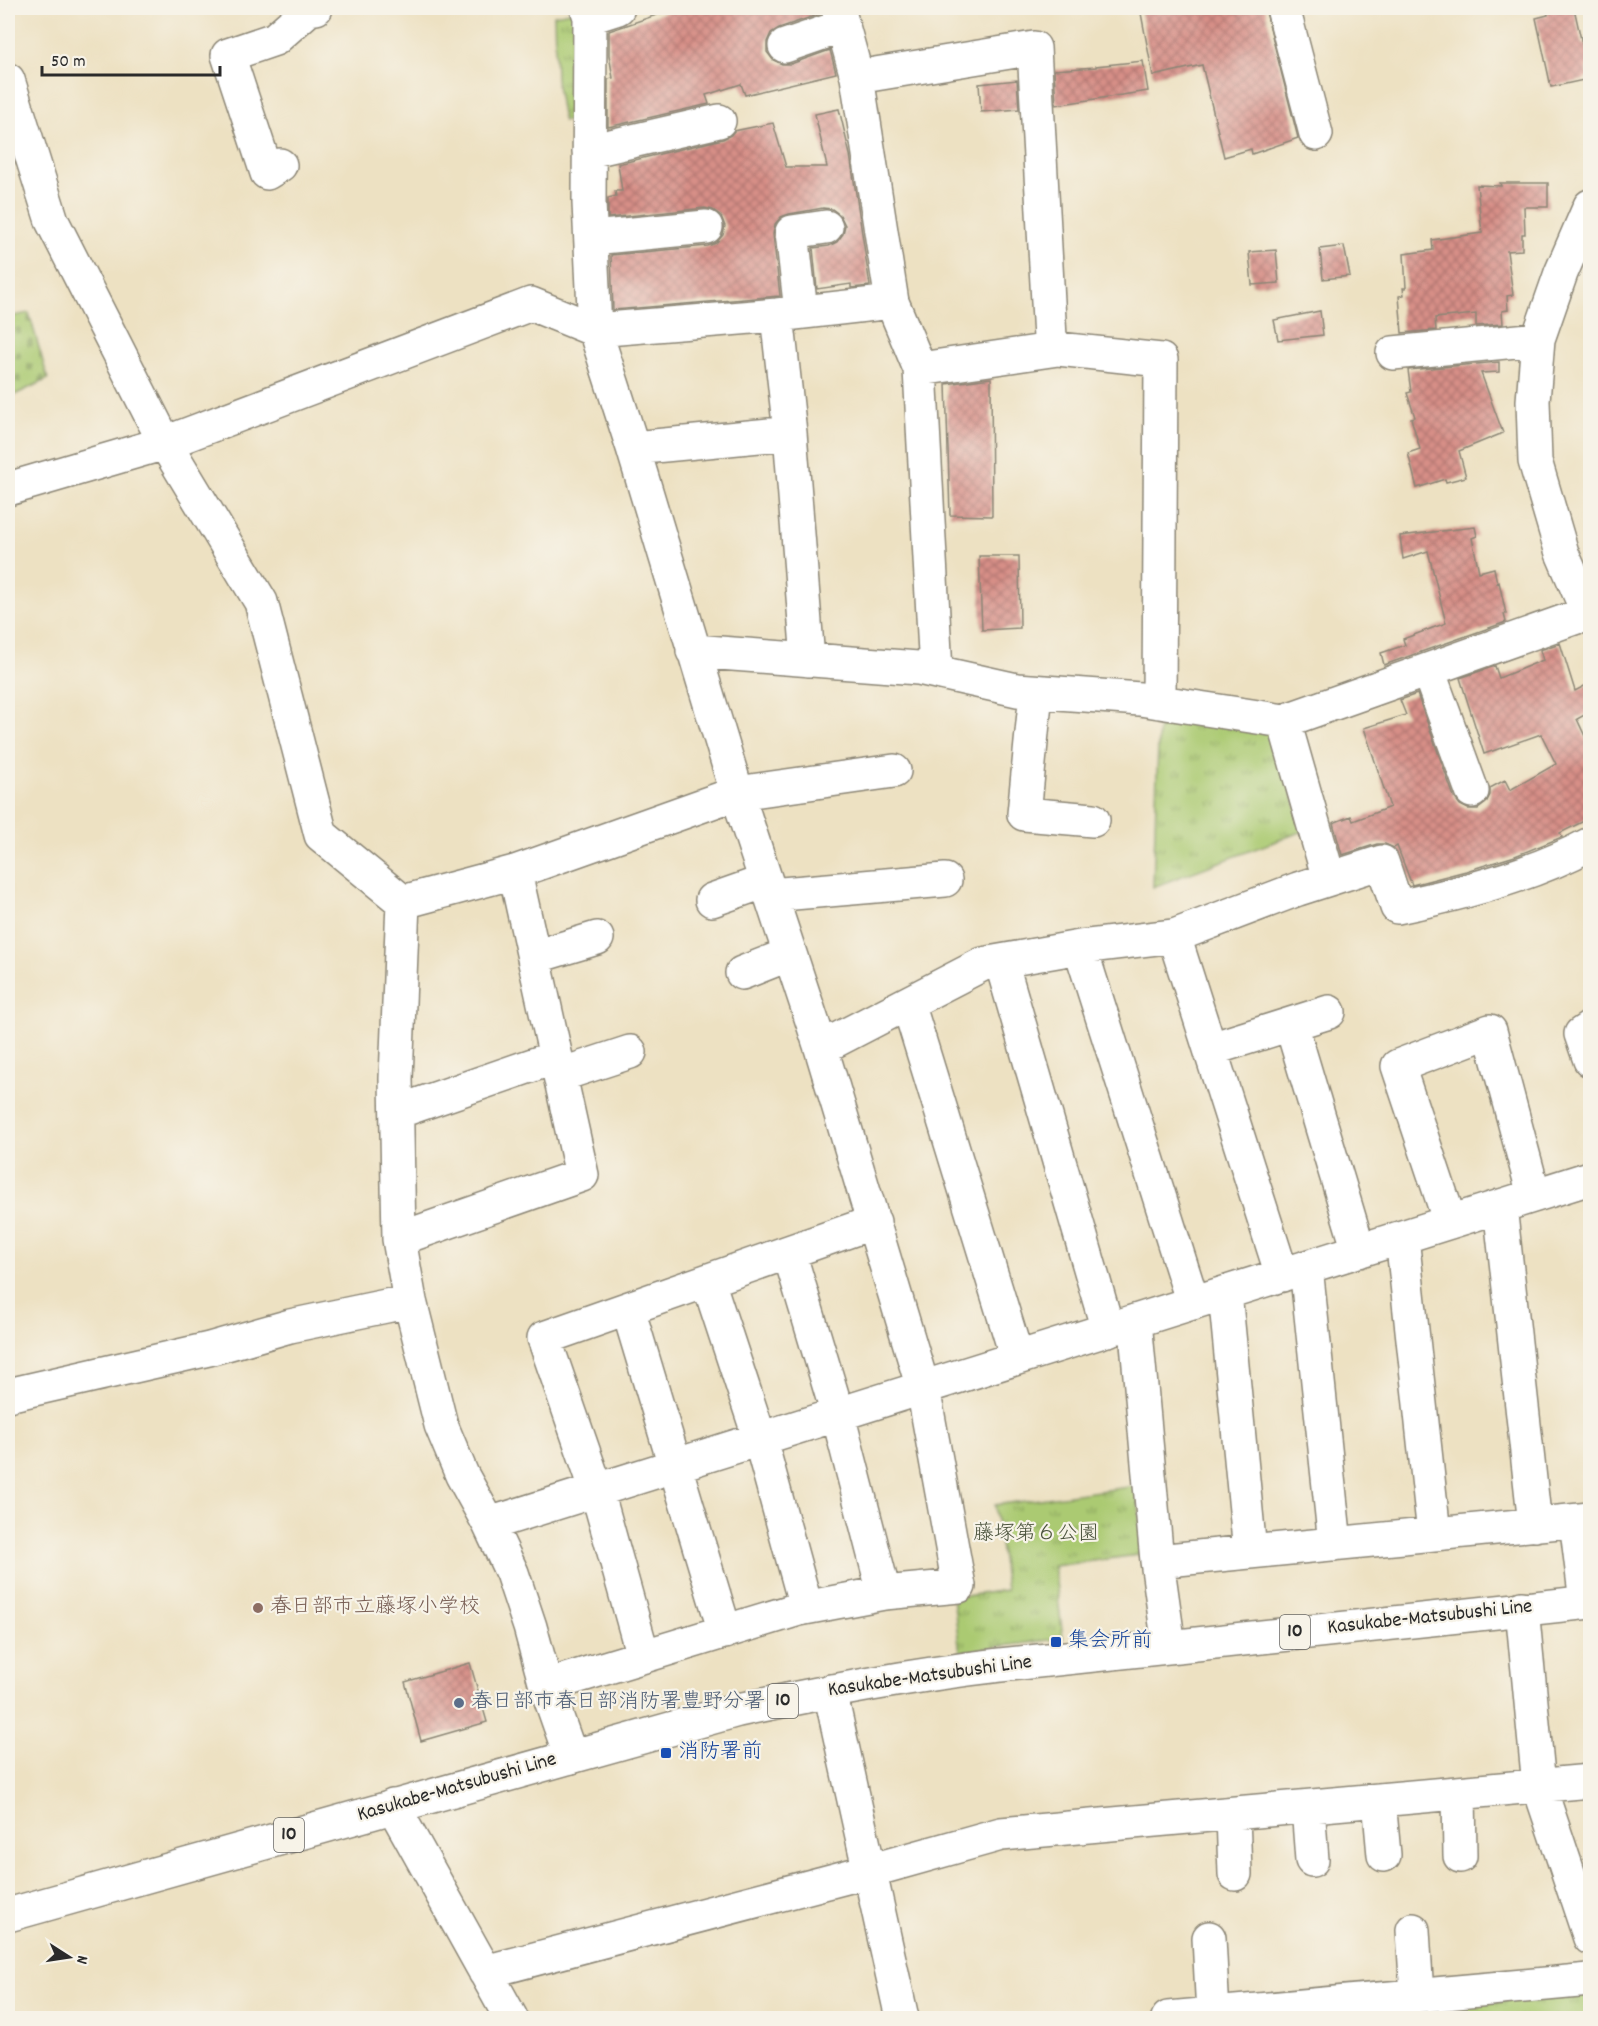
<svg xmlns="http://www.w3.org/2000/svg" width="1598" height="2026" font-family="Dekko,'Klee One',sans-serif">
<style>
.cemetery{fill:url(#cemetery-stones);stroke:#6b7a4e;stroke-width:1.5}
.park{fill:url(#park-tufts);stroke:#6b7a4e;stroke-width:1.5}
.building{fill:url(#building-cross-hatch)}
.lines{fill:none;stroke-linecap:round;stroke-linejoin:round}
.minor-casing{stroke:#8c8676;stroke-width:36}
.major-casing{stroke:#8c8676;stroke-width:36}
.minor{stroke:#fff;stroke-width:33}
.major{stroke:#fff;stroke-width:33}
.education-dot{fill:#8d6e63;stroke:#f7f3e8;stroke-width:2}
.transit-dot{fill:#1a4fb4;stroke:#f7f3e8;stroke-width:2}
.service-dot{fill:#5c6f8a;stroke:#f7f3e8;stroke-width:2}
.labels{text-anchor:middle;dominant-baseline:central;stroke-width:4.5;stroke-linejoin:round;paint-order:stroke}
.shield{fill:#f7f3e8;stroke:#686764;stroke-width:1.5}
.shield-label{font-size:20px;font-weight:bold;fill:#2b2b2b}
.park-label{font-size:21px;fill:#4b533d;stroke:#f7f3e8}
.education-label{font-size:21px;fill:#785e54;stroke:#f7f3e8;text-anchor:start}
.street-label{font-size:21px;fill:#2b2b2b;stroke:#f7f3e8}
.transit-label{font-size:21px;fill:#164399;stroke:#f7f3e8;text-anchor:start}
.service-label{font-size:21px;fill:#4e5e75;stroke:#f7f3e8;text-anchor:start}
</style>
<defs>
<pattern id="cemetery-stones" width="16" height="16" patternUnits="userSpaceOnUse" patternTransform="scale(1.5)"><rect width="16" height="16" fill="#abca72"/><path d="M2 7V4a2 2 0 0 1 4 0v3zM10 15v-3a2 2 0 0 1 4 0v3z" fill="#8ba45e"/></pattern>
<pattern id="park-tufts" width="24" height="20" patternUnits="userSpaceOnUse" patternTransform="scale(1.5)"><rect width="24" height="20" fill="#abca72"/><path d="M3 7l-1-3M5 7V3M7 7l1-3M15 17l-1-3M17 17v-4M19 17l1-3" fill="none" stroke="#8ba45e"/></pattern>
<pattern id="building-cross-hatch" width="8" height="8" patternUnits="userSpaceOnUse" patternTransform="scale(1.5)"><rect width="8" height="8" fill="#d78f87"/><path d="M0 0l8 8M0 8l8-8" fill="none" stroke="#af756f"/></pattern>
</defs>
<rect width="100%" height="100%" fill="#f7f3e8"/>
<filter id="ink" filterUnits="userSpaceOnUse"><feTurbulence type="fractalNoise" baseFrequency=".0167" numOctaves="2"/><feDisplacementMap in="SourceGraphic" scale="12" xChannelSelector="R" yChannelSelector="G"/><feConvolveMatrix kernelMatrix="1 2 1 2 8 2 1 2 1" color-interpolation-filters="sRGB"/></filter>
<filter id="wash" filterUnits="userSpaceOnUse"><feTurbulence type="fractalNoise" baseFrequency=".008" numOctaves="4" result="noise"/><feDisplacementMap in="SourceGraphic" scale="24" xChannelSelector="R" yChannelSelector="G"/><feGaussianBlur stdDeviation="1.35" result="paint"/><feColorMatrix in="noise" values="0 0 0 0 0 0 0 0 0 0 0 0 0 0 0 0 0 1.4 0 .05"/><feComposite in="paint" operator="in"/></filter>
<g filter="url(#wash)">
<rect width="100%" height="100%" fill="#ede1c2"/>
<path class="cemetery" d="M29 313 48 379 8 398V317Z"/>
<path class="park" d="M576 11 581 120 563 121 556 79 554 15Z
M1159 717 1266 732 1276 740 1303 831 1153 887Z
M1136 1486 1145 1554 1054 1566 1063 1638 960 1652 953 1598 1006 1590 995 1505Z
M1585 1994 1590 1997V2018H1354L1369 2012Z"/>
<g id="blocks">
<path class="building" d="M677 8H818L820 14 779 28 771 33 767 42V52L773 60 782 64H791L830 50 836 73 745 95 741 84 706 95 709 104 608 127V79L613 78 609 55V31Z
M1140 8H1265L1298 138 1252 154 1251 149 1224 157 1202 65 1153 76Z
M1547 8H1574L1582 44H1587L1590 60V66L1586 67 1589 77 1584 78V80L1551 87 1536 18 1548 15Z
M1143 61 1148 91 1056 105 1054 70 1096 67V66Z
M1017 80 1019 109 981 112 979 84Z
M839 109 850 155 870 286 851 288V284L817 289 813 248 829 246 837 242 843 234 845 225 840 215 832 209 823 208 789 214 781 217 775 224 773 234 780 296 613 310 611 255 708 246 716 243 723 235 725 226 721 216 713 210 705 208 608 218V198L616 196 615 191H622L618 164 723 139 731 135 734 131 773 123 786 167H827L815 114Z
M1500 183H1548V207H1524L1525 234H1522V250L1507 251 1513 295 1507 296 1508 310 1502 311 1503 324 1476 326V314L1435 318 1436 330 1402 333 1399 296 1404 295 1403 288H1406L1404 254 1433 250 1432 240 1482 233 1477 185 1501 186Z
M1344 246 1350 276 1323 279 1320 249Z
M1276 250 1279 283 1252 285 1249 252Z
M1320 311 1323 335 1278 340 1274 320Z
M1499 362V372L1481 373 1503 433 1459 451 1466 477 1446 482 1445 479 1417 488 1408 453 1420 449 1411 418 1415 417 1407 393 1411 392 1408 370Z
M991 378 992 516 950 515 946 384Z
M1475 527 1477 536 1472 538 1479 572 1494 568 1497 583 1499 582 1506 614H1504L1506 622 1384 665 1381 653 1405 645 1403 639 1446 623 1428 551 1403 559 1400 536Z
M979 556H1019L1020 628 982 630Z
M1560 643 1575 691 1590 683V712L1577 719 1590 747V818L1560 833 1562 837 1515 856 1466 871 1412 885 1397 846 1394 848 1385 844H1377L1342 855 1333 823 1351 816 1353 821 1390 807 1364 728 1406 715 1400 700 1417 694 1454 797 1460 805 1468 809H1478L1486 803 1490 795V788L1505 780 1510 790 1556 764 1541 734 1484 754 1460 678 1495 666 1499 678 1543 660 1540 650Z
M470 1663 487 1722 421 1741 405 1682Z"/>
</g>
</g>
<g filter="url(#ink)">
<use href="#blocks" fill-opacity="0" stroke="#8c8676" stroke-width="1.5"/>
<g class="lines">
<g class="minor-casing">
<path id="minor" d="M838 8 857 77 892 302 920 369 936 672
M1283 8 1316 134
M590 17 618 8
M785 46 843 26
M857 77 1034 48 1050 338 1058 349 1161 360 1159 702
M8 80 52 221 165 443 261 602 321 835 403 902
M589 151 719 121
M280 165 267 173 228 55 275 39 309 9 316 8
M1590 206 1561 273 1538 339 1533 401 1535 461 1562 553 1590 618
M592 238 706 227
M801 312 792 232 826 227
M777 315 790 433 808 660
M1393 353 1538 339
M920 369 1058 349
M633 448 790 433
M8 489 165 443 531 304 595 330 777 315 892 302
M693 651 918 668 1017 690 1140 699 1284 721 1588 613
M1428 670 1472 791
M1036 692 1024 814 1093 820
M1284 721 1329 879
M770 895 945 880
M712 900 766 881
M403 902 396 1079 399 1239 410 1301 441 1425 462 1475 489 1524 512 1573 530 1627 546 1686 571 1757
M403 902 515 872 737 793 894 771
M1174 936 1282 1275
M1080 947 1193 1303
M534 957 597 938
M1001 961 1108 1330
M742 973 790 954
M908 1003 1017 1358
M1291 1024 1359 1251
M1590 1028 1581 1034 1590 1060
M821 1048 983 964 1080 947 1174 936 1298 889 1382 862 1397 907C1461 894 1533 875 1590 844
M1211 1049 1329 1012
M560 1075 630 1052
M397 1112 556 1057
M1500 1206 1535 1525
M1450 1222 1398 1066 1490 1031 1534 1195
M1402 1237 1434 1534
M399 1239 582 1175 515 872
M789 1252 838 1415 884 1593
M1306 1267 1335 1544
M708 1281 760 1439 806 1607
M1225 1293 1250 1552
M628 1309 725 1632
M1135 1321 1157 1561 1169 1646
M8 1395 209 1349 290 1326 410 1301
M1576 1521 1586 1602
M489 1524 1590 1178
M1157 1561 1590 1519
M1522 1608 1539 1786 1590 1938
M643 1656 597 1491 544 1338 874 1222
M546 1686 799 1609 884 1593 959 1586 923 1388 821 1048 737 793 633 448 595 330 589 203 590 17 587 8
M830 1691 902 2018
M1459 1793 1460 1856
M1379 1800 1384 1855
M393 1806 511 2018
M1308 1807 1312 1860
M1233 1814 1235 1874
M1413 1930 1417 1996
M1209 1938 1213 2014
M485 1972 869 1871 1001 1834 1590 1781
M1168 2018 1590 1980"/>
</g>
<g class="major-casing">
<path id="major" d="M8 1915 738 1710C825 1692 912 1675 1000 1665L1590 1602"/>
</g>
<use href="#minor" class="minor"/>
<use href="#major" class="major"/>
</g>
</g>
<circle class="education-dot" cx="258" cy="1608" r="6"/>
<g class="transit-dot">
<rect x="1050" y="1636" width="12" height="12" rx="3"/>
<rect x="660" y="1747" width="12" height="12" rx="3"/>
</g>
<circle class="service-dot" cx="459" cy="1703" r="6"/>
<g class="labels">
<g class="shield">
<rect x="1280" y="1615" width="30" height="34" rx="4.5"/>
<rect x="768" y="1684" width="30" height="34" rx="4.5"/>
<rect x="274" y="1818" width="30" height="34" rx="4.5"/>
</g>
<g class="shield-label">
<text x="1295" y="1632">10</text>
<text x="783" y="1701">10</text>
<text x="289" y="1835">10</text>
</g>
<g class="park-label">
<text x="1036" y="1535">藤塚第６公園</text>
</g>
<g class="education-label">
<text x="270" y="1608">春日部市立藤塚小学校</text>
</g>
<g class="street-label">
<text transform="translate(1430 1618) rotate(-6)">Kasukabe-Matsubushi Line</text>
<text transform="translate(930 1677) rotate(-8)">Kasukabe-Matsubushi Line</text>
<text transform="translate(457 1788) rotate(-16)">Kasukabe-Matsubushi Line</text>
</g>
<g class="transit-label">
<text x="1068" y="1642">集会所前</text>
<text x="678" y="1753">消防署前</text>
</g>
<g class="service-label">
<text x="471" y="1703">春日部市春日部消防署豊野分署</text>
</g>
</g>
<rect width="1598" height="2026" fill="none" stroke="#f7f3e8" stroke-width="30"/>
<g transform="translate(69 1957) rotate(102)" stroke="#f7f3e8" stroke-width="4.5" paint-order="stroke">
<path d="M0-4.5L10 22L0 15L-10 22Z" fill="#2b2b2b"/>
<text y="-9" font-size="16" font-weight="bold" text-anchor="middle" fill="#2b2b2b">N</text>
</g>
<path d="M42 66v9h178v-9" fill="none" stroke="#2b2b2b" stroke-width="3"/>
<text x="51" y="66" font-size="18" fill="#2b2b2b" stroke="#f7f3e8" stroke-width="4.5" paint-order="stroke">50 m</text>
</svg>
